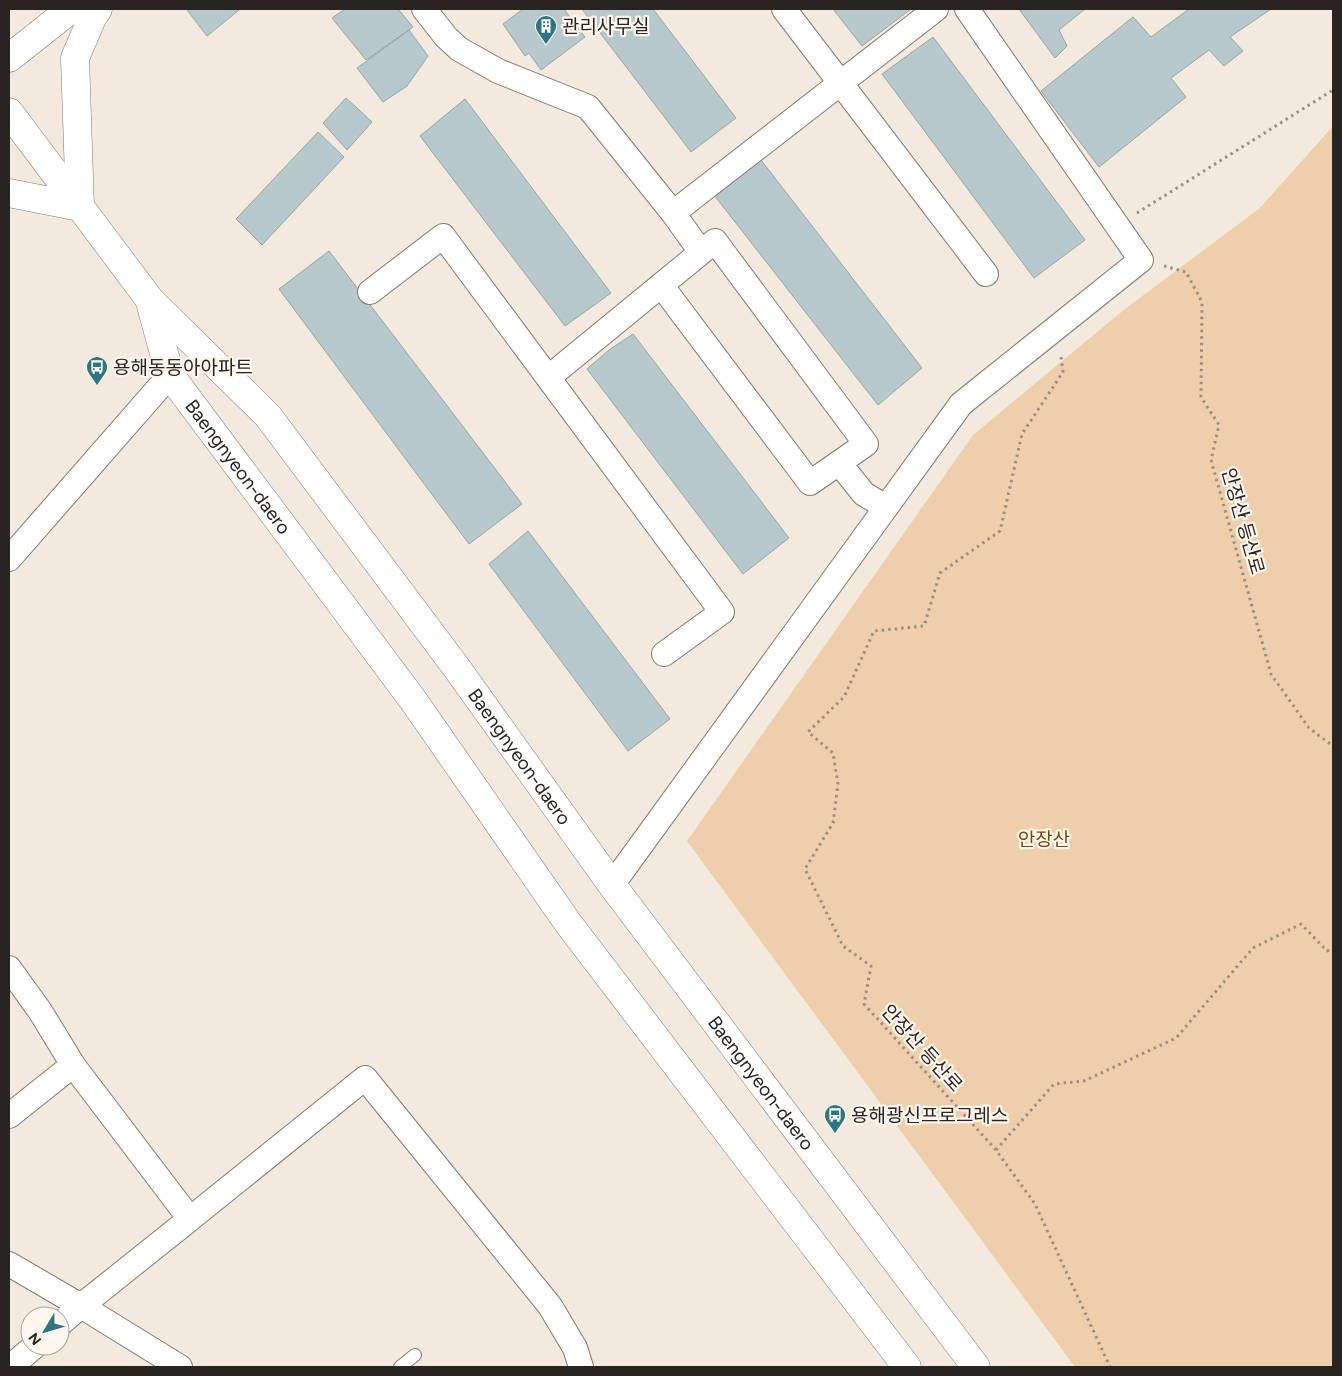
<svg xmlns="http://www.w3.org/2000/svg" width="1342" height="1376" font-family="Figtree,'Noto Sans KR',sans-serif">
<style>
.green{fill:#efcfab}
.building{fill:#b8c9cd;stroke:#95a5a8}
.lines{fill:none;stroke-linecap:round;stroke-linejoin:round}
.service-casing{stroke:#837a70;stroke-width:14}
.minor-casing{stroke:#837a70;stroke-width:26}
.tertiary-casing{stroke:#837a70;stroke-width:29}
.path{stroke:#989088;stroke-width:3;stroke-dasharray:2.5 4;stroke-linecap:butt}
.service{stroke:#fff;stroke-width:12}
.minor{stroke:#fff;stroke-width:24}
.tertiary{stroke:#fff;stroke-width:28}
.labels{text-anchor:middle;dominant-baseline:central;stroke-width:4.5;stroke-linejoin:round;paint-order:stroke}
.poi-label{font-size:19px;fill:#282420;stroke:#fff6ed;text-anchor:start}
.street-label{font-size:19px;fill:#282420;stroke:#fff6ed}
.park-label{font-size:19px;fill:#774a00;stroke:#fff6ed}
</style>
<rect width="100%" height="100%" fill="#f3e9dd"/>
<path class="green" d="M1333 126V1367H1075L687 841 973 435 1125 309 1260 208Z"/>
<path class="building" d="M188 9H238L239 10 207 36 187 10Z
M345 9H398L413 27 366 60 332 18Z
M523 9H564L585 37 541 70 529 53 525 56 503 24Z
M582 9H653L736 118 691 152Z
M833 9H911L862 46Z
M1019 9H1085L1059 30 1067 46 1055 58Z
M1189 9H1271L1230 37 1243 51 1224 66 1209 50 1171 78 1186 97 1099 167 1041 91 1133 17 1151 37Z
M409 30 428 56 407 86 383 102 357 68Z
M933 37 1085 240 1034 278 882 74Z
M346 98 372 122 347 150 323 123Z
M465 99 611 293 565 326 420 136Z
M318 132 344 157 262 245 236 219Z
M761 160 922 368 878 405 714 195Z
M329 251 522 504 469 544 279 289Z
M633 334 789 538 743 574 587 369 609 350Z
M528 531 670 719 628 751 489 564Z"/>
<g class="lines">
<g class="service-casing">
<path id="service" d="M400 1367 415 1355"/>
</g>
<g class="minor-casing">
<path id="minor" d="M424 9 446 37 459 49 498 71 588 107 673 213 701 252
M784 9 986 274
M673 213 936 9
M370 292 443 236 722 612 664 654
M549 377 715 241 866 444 810 483 661 285
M839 463 864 494 886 507
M9 559 170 375
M612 885 961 404 1141 260 967 9
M9 968 40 1011 73 1065 190 1219 365 1078 550 1306 575 1348 581 1367
M9 1116 73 1065
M9 1264 81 1306 60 1324
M10 1367 35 1346
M180 1367 81 1306 190 1219"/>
</g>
<g class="tertiary-casing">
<g id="tertiary">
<path d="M9 58 71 9"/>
<path id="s1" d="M9 112 150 300 268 416 456 667 612 885 976 1367"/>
<path d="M9 193 80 207 75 58 93 16 98 9"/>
<path id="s2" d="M150 302 170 375 413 700 568 923 907 1367"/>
</g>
</g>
<path class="path" d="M1137 213 1333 90
M1164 266 1186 272 1202 302 1201 397 1219 425 1211 460 1271 674 1309 728 1333 746
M1061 357 1063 372 1022 434 1000 531 940 573 924 626 874 631 844 697 808 732 833 753 838 784 833 823 805 869 843 946 871 966 864 1004 996 1150 1035 1204 1110 1367
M996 1150 1054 1084 1084 1081 1176 1038 1253 948 1301 924 1327 951 1333 948"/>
<use href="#service" class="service"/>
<use href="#minor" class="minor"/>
<use href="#tertiary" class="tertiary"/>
</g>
<defs>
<g id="building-pin" transform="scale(1.125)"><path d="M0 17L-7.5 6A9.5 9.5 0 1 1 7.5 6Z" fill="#2e7481" stroke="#fff6ed"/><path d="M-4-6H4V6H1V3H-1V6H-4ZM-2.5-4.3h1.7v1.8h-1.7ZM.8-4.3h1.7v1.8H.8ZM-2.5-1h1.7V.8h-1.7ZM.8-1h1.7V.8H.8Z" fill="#fff"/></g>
<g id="bus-pin" transform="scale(1.125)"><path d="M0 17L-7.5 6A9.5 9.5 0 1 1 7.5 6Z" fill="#2e7481" stroke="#fff6ed"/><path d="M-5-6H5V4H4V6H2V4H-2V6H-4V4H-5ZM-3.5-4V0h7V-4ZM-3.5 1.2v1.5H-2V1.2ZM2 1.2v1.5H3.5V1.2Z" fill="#fff"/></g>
</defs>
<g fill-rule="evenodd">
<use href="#building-pin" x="546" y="26"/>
<use href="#bus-pin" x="97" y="367"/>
<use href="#bus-pin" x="835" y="1115"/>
</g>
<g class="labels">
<g class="poi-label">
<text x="562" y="26">관리사무실</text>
<text x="113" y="367">용해동동아아파트</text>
<text x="851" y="1115">용해광신프로그레스</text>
</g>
<g class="street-label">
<text stroke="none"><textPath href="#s2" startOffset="190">Baengnyeon-daero</textPath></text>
<text transform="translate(1243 521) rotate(74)">안장산 등산로</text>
<text stroke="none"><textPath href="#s1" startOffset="824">Baengnyeon-daero</textPath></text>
<text transform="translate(922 1048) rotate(48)">안장산 등산로</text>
<text stroke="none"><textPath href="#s1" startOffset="1230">Baengnyeon-daero</textPath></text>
</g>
<g class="park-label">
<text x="1044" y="839">안장산</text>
</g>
</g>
<rect width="1342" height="1376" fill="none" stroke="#282420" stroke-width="20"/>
<g transform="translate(45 1331) rotate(232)"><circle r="24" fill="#fff6ed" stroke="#a9a29b"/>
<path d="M0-4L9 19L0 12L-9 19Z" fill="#2e7481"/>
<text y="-8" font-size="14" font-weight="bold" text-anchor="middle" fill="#282420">N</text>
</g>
</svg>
